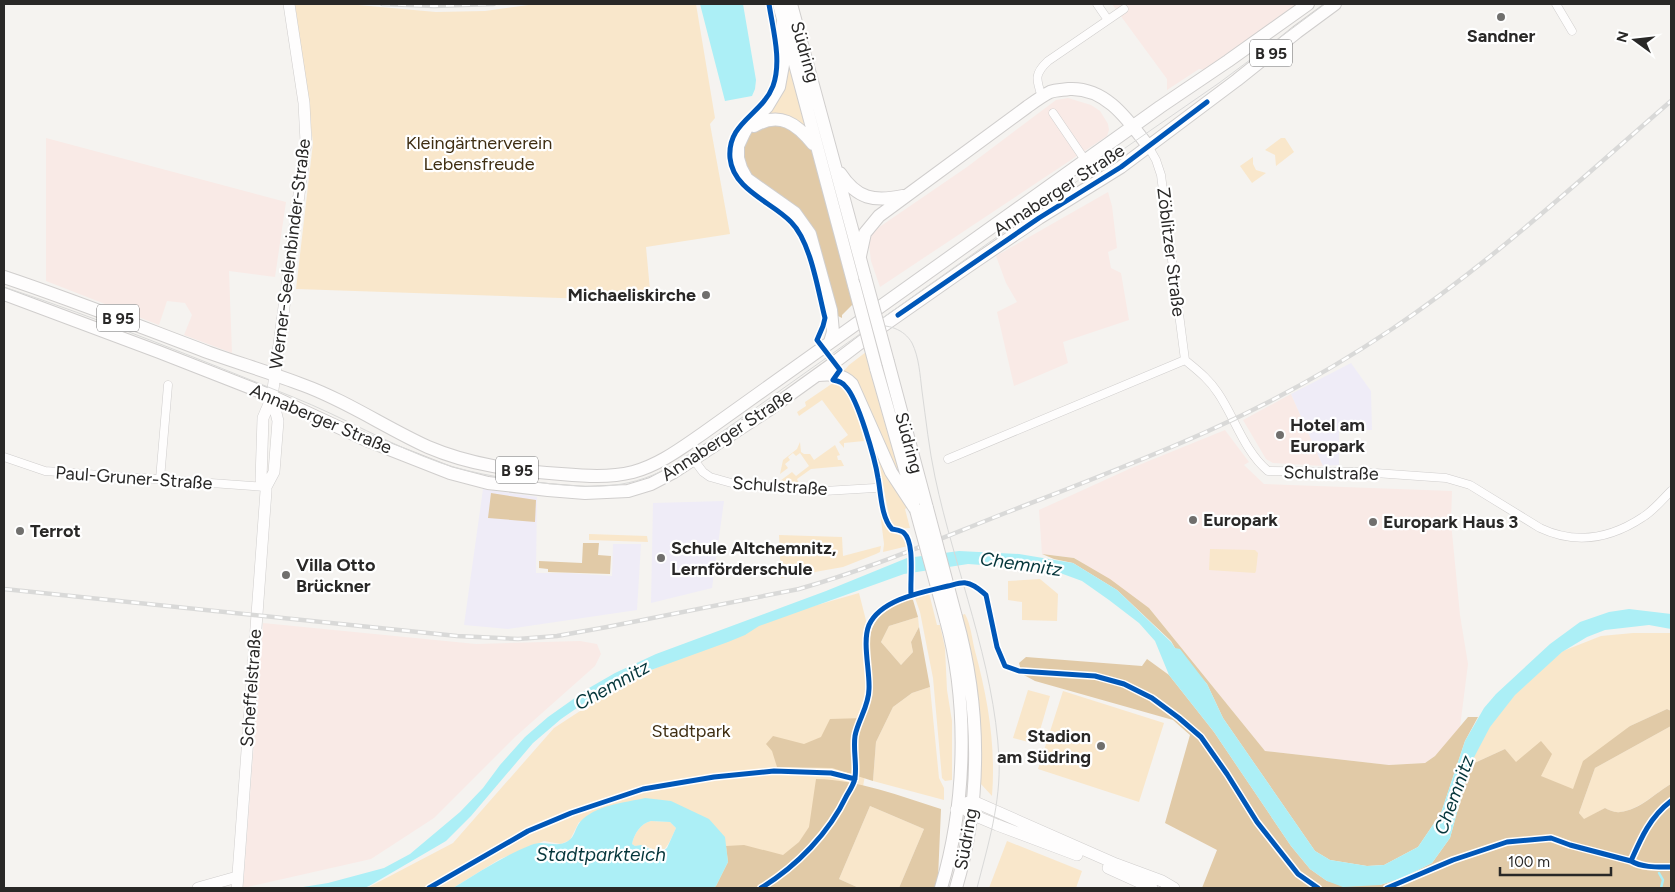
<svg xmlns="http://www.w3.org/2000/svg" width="1675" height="892" font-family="Figtree,sans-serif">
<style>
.commercial{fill:#f9eae6}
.education{fill:#efecf7}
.green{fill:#f9e7cb}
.forest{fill:#e1caa7}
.water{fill:#aceff6;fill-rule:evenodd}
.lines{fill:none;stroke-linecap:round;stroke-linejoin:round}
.stream{stroke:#aceff6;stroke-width:2.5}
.street-casing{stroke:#d0cecd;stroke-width:9}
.secondary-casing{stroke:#d0cecd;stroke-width:12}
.primary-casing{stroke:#d0cecd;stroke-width:14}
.street{stroke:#fefdfd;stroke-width:8}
.secondary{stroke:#fefdfd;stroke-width:11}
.primary{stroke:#fefdfd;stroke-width:12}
.tram{stroke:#d9d9d8;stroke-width:1}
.rail-casing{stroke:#d9d9d8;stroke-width:4.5}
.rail{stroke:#fff;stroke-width:2.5;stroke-dasharray:8;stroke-linecap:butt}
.primary-bridge-casing{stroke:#d0cecd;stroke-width:14;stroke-linecap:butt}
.primary-bridge{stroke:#fefdfd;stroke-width:12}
.cycleway-casing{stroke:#fff;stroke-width:8}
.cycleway{stroke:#0057b8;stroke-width:5}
.poi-dot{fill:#706f6d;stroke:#fff;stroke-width:2}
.labels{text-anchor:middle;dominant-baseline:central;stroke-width:4.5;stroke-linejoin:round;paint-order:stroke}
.shield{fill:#fff;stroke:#696868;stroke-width:1}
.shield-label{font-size:16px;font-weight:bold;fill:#292827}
.poi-label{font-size:18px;font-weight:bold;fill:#292827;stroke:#fff;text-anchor:start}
.street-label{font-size:18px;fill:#292827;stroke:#fff}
.park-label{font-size:18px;fill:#3f2e12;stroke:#fff}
.water-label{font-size:19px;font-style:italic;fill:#05363b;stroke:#fff}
</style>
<rect width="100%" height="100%" fill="#f5f3f0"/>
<path class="commercial" d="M1112 4H1308L1213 71 1199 69 1167 90V79Z
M1068 98 1091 105 1100 111 1108 124 1109 130 1107 136 880 287 871 261 869 244 871 236 875 230 967 167 1056 100Z
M46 138 286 202 275 277 229 271 232 353 184 335 192 315 185 303 167 301 159 325 46 281Z
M1108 192 1112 206 1117 248 1108 252 1111 268 1121 273 1129 320 1063 342 1068 363 1014 386 997 312 1017 302 1006 283 996 256Z
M1291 394 1323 466 1273 463 1266 459 1243 420Z
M1225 430 1249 462 1244 465 1264 484 1452 491 1451 522 1460 615 1468 664 1460 727 1435 756 1425 763 1389 765 1265 751 1149 608 1075 558 1042 554 1039 510 1129 469Z
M263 623 476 644 580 641 597 644 601 654 595 666 515 737 434 818 371 859 243 888Z"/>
<path class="education" d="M1351 363 1371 391 1372 430 1339 429V465L1323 466 1291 394Z
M483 489 537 497 536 573H568L612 576 613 544H641L637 610 508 629 464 625Z
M724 501 712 588 651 603 653 503Z"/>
<path class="green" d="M295 4H347L436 12 485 11 536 4H696L715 118 710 124 730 234 646 247 651 301 296 289 313 143Z
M783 21 817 149 749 124 774 97Z
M1281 138H1285L1294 152 1276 166 1275 155 1265 150Z
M1253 157V164L1256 170 1266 173 1252 183 1240 166Z
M866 352 899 469 896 468 842 373 849 365Z
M833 383C852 386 860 425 864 441L844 443V448L839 442 848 435 822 400 799 416 797 412 806 406 805 402Z
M866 427 908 507 905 509 910 528 897 529 891 525 880 471Z
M800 442 801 452 804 454H810L814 460 835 445 840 455 837 456 838 460H841L844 466 811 469 797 479 799 484 780 481 792 472 796 476 809 466 800 453 796 456 793 453 788 457 790 460 785 464 788 468 780 474 783 460 797 449Z
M879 504 888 529 893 533 903 536 908 546 883 552 884 544Z
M589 534 647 536 648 542 589 540Z
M779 535 842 537 843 556 881 546 880 552 876 554 843 567 781 578Z
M1210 549 1255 550 1258 553 1256 571 1255 573 1209 570Z
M1040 579 1058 594 1057 621 1022 620V602L1008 600V581Z
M859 593 872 644 878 703 862 792 832 888H713L716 886 671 801 579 822 570 840 561 844 544 841 500 859 453 888H363L369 887 453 843 554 728 623 683 758 622Z
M929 593 937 625H940L945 648 947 690 952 721V780L945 781 942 778 933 678 920 612 915 598 917 595Z
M965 614C971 625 972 639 975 651 988 699 996 747 992 796L980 783 960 616Z
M918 617 919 627 911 642 913 652 901 665 881 642 889 626Z
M1633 633H1671V711L1667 709 1630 726 1573 790 1540 776 1515 762 1505 749 1470 765 1486 723 1505 699 1563 651 1601 636Z
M930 687 939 778 944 788V800L873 781 876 742 893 707 912 693Z
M1028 690 1050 696 1036 744 1013 738Z
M1063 691 1164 723 1139 802 1038 769Z
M1671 726V784C1655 793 1639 810 1620 812 1615 813 1609 810 1605 808L1584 820 1579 813 1595 768Z
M870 806 924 829 899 888H859L839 879Z
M651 821 670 822 676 828C658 871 658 841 635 846L632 844C634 834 641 823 651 821Z
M1007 841 1082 871 1076 888H989Z"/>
<path class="forest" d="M778 119 817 149 853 304 842 315V318L836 315 810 234 752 184 738 158 753 126Z
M491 493 536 500 535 522 488 518Z
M583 543H599L598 555 611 556 610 574 548 572V569L539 568V561L582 563Z
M1042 554 1074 558 1110 579 1149 608 1265 751 1389 765 1425 763 1435 756 1468 717H1478L1465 741 1441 813 1418 847 1384 865 1367 866 1330 860 1315 851 1223 718 1207 684 1175 648 1171 641 1117 590 1073 563 1054 559Z
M909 598 913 600 918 617 889 626 881 642 901 665 913 652 911 642 919 627 930 687 912 693 893 707 876 742 873 781 832 768 777 767 772 751 766 744 773 736 804 744 821 737 830 719 864 718C867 709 871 700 871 691 872 685 870 678 870 672 868 629 867 618 909 598Z
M1026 657 1142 666 1147 659 1169 675 1214 732 1291 846 1310 869 1327 881 1380 885 1402 878 1432 863 1450 838 1470 765 1505 749 1516 762 1541 741 1552 754 1541 776 1573 789 1583 761 1630 726 1667 709 1671 711V726L1595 768 1579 813 1584 819 1605 808C1609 810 1615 813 1620 812 1640 810 1655 793 1671 784V888H1202L1217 850 1165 823 1190 735 1173 720 1035 681 1022 674 1019 663Z
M816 779C859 780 900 796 941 809L938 878 935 888H899L924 829 870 806 839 879 859 888H713L716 886 728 862 726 846 744 845 783 855 799 842 809 827Z"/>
<path class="water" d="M700 4H743L756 80 755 89 752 96 725 101Z
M959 551 1019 554 1073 563 1117 590 1171 642 1175 648 1180 649 1207 684 1223 718 1315 851 1330 860 1367 866 1384 865 1418 847 1441 813 1465 741 1484 708 1496 694 1550 644 1580 622 1609 612 1629 609 1671 614V629L1649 625 1605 630 1587 637 1562 652 1515 695 1490 727 1470 765 1450 838 1432 863 1402 878 1380 885 1343 887 1327 881 1310 869 1291 846 1214 732 1169 675 1155 641 1139 623 1109 600 1082 581 1052 570 968 564 904 574 759 626 745 635 728 642 629 678 590 699 561 719 533 743 471 816 446 841 369 886 364 888H297L328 883 384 868 410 854 460 812 483 788 500 765 525 737 548 717 589 688 615 673 656 654 826 591 907 558Z
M645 798 671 801 709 819 725 837 728 862 716 886 713 888H453C478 873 503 856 531 845 546 839 556 849 568 841 575 837 575 828 580 822 595 805 624 803 645 798ZM651 821 670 822 676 828 667 848 662 852H656L641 845 635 846 632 844C634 834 641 823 651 821Z"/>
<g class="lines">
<path class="stream" d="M1659 873 1663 880 1661 888"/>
<g class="street-casing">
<path id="street" d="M1097 4 1108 20
M1556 4 1572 31
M1042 97C1036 79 1034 74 1048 61L1124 9
M1053 113 1085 160
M1148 146 1156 160 1161 175 1185 360
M1185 360C1197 370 1209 379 1218 393 1235 418 1244 451 1268 471L1361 472 1446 478 1470 485 1540 528C1576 545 1610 539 1643 517 1653 511 1662 500 1671 491
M4 457 45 471 266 487
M948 459 1185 360
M694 460 703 472 710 477 735 484 824 491 875 488
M160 479 168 385"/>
</g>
<g class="secondary-casing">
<path id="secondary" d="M266 487 261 480 263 418 272 397 306 142 304 103 289 4
M965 809 971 814 997 825 1077 855
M956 810 965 803 973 801 1116 864 1162 881 1174 888
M1108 868 1152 888
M198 888 237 877
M237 888 266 491V487L274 472 278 421 272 397"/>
</g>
<g class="primary-casing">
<path id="primary" d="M779 4 854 285
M791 4 865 277
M783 21V65L779 87 767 107 749 124 744 133 738 146V158L741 168 747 179 795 213 810 234 831 310 833 332 830 342
M754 126C780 111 797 124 813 144
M840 173C857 199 874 202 903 196
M860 256 865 233 879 216 1027 107C1034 102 1042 96 1050 92 1056 90 1063 90 1069 89 1106 87 1128 120 1148 146
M4 277C73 300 141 327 210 353 241 364 272 373 303 385 347 401 386 428 428 447 470 465 516 471 561 474 585 476 609 478 633 472 659 465 680 449 702 434L1160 107 1228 61 1308 4
M4 294 159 352 269 395 366 440 450 473 488 483 548 490 585 493 628 491 651 484 674 472 767 411 831 365 877 330 967 267 1039 218 1121 167 1237 80 1297 32 1335 4
M888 362 927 508
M876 368 914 501
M818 375C831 374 843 374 852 384L891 472 916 510
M941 888C966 805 969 704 946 620
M956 888C982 800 981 706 956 617"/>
</g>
<use href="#street" class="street"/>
<use href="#secondary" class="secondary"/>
<use href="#primary" class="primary"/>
<path class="tram" d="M4 287C101 319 198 359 293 397 343 417 390 445 441 463 477 475 514 480 552 484 606 489 638 488 685 458L1011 227 1219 83 1325 4
M873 326C888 324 904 329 912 343 919 357 920 375 922 391 926 420 929 449 935 477 955 571 994 662 999 758 1001 803 988 845 977 888"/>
<g class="rail-casing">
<path id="rail" d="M382 4 434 6 494 4
M4 589 457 636 518 639 557 636 607 627 799 589C870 569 939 539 1008 512 1075 486 1141 461 1206 432 1271 403 1334 368 1392 329 1492 262 1581 179 1671 101"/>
</g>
<use href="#rail" class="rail"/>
<g class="primary-bridge-casing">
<path id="primary-bridge" d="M865 277 888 362
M854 285 876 368
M927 508 956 617
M916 510 946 620"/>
</g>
<use href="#primary-bridge" class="primary-bridge"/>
<g class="cycleway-casing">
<path id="cycleway" d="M769 4C773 30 782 61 773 86 762 115 727 122 730 158 733 190 772 202 791 222 811 242 818 291 825 318L823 326 817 340 840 370 833 380C838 381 843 382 846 387 858 399 875 459 878 478 881 493 881 517 892 529 896 530 901 530 904 533 915 543 910 579 911 594
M898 315 1039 218 1121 167 1207 102
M1631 861C1641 838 1650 817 1671 801
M429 888 528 831 571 813 643 789 714 777 774 771 831 773 855 779
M761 888C797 866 829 833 847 795 850 790 854 784 855 778 857 764 853 750 855 736 858 720 869 706 869 689 870 671 862 642 869 625 881 599 923 592 948 586 953 585 961 582 966 583 974 584 980 590 986 595L997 647 1005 666 1019 671 1095 676 1124 684 1152 698 1179 718 1201 737 1227 774 1257 822 1298 874 1318 888
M1387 888 1453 860 1507 842 1551 838 1570 845 1631 861C1643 868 1658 867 1671 867"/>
</g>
<use href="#cycleway" class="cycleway"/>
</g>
<g class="poi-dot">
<circle cx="1501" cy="17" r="5"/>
<circle cx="706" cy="295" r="5"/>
<circle cx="1280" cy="435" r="5"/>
<circle cx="1193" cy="520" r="5"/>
<circle cx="1373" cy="522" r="5"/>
<circle cx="20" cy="531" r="5"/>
<circle cx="661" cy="558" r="5"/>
<circle cx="286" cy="575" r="5"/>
<circle cx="1101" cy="746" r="5"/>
</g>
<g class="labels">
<g class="shield">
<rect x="1250" y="39.5" width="42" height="27" rx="4"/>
<rect x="97" y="304.5" width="42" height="27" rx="4"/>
<rect x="496" y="456.5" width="42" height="27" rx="4"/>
</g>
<g class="shield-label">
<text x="1271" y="53">B 95</text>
<text x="118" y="318">B 95</text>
<text x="517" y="470">B 95</text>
</g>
<g class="poi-label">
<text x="1501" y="36" text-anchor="middle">Sandner</text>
<text x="696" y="295" text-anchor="end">Michaeliskirche</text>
<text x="1290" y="425">Hotel am<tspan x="1290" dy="21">Europark</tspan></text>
<text x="1203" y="520">Europark</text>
<text x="1383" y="522">Europark Haus 3</text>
<text x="30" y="531">Terrot</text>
<text x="671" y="548">Schule Altchemnitz,<tspan x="671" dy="21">Lernförderschule</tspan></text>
<text x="296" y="565">Villa Otto<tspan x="296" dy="21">Brückner</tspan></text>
<text x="1091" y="736" text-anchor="end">Stadion<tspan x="1091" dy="21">am Südring</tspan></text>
</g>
<g class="street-label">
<text transform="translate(805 52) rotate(74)">Südring</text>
<text transform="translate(1059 190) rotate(-33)">Annaberger Straße</text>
<text transform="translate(1171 252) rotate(83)">Zöblitzer Straße</text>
<text transform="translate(290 254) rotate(-83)">Werner-Seelenbinder-Straße</text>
<text transform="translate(321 419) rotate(23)">Annaberger Straße</text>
<text transform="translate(727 435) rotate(-33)">Annaberger Straße</text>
<text transform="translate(909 443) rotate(75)">Südring</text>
<text transform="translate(1331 473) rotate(1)">Schulstraße</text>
<text transform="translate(134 478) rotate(4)">Paul-Gruner-Straße</text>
<text transform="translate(780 486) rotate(4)">Schulstraße</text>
<text transform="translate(251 688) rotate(-86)">Scheffelstraße</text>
<text transform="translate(966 839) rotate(-80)">Südring</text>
</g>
<g class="park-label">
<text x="479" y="143">Kleingärtnerverein<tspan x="479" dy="21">Lebensfreude</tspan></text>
<text x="691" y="731">Stadtpark</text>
</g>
<g class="water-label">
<text transform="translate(1021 564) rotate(8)">Chemnitz</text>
<text transform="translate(612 685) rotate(-29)">Chemnitz</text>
<text transform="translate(1454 795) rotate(-70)">Chemnitz</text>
<text x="601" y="854">Stadtparkteich</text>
</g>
</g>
<rect width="1675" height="892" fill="none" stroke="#292827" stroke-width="10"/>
<g transform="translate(1635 40) rotate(285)" stroke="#ffffff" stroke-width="4" paint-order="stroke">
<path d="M0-4L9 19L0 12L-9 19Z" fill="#292827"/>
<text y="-8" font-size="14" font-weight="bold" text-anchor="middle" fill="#292827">N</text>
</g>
<path d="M1500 867v8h111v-8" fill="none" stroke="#292827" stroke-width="2.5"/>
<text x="1508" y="867" font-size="15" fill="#292827" stroke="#ffffff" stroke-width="4" paint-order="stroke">100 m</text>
</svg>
